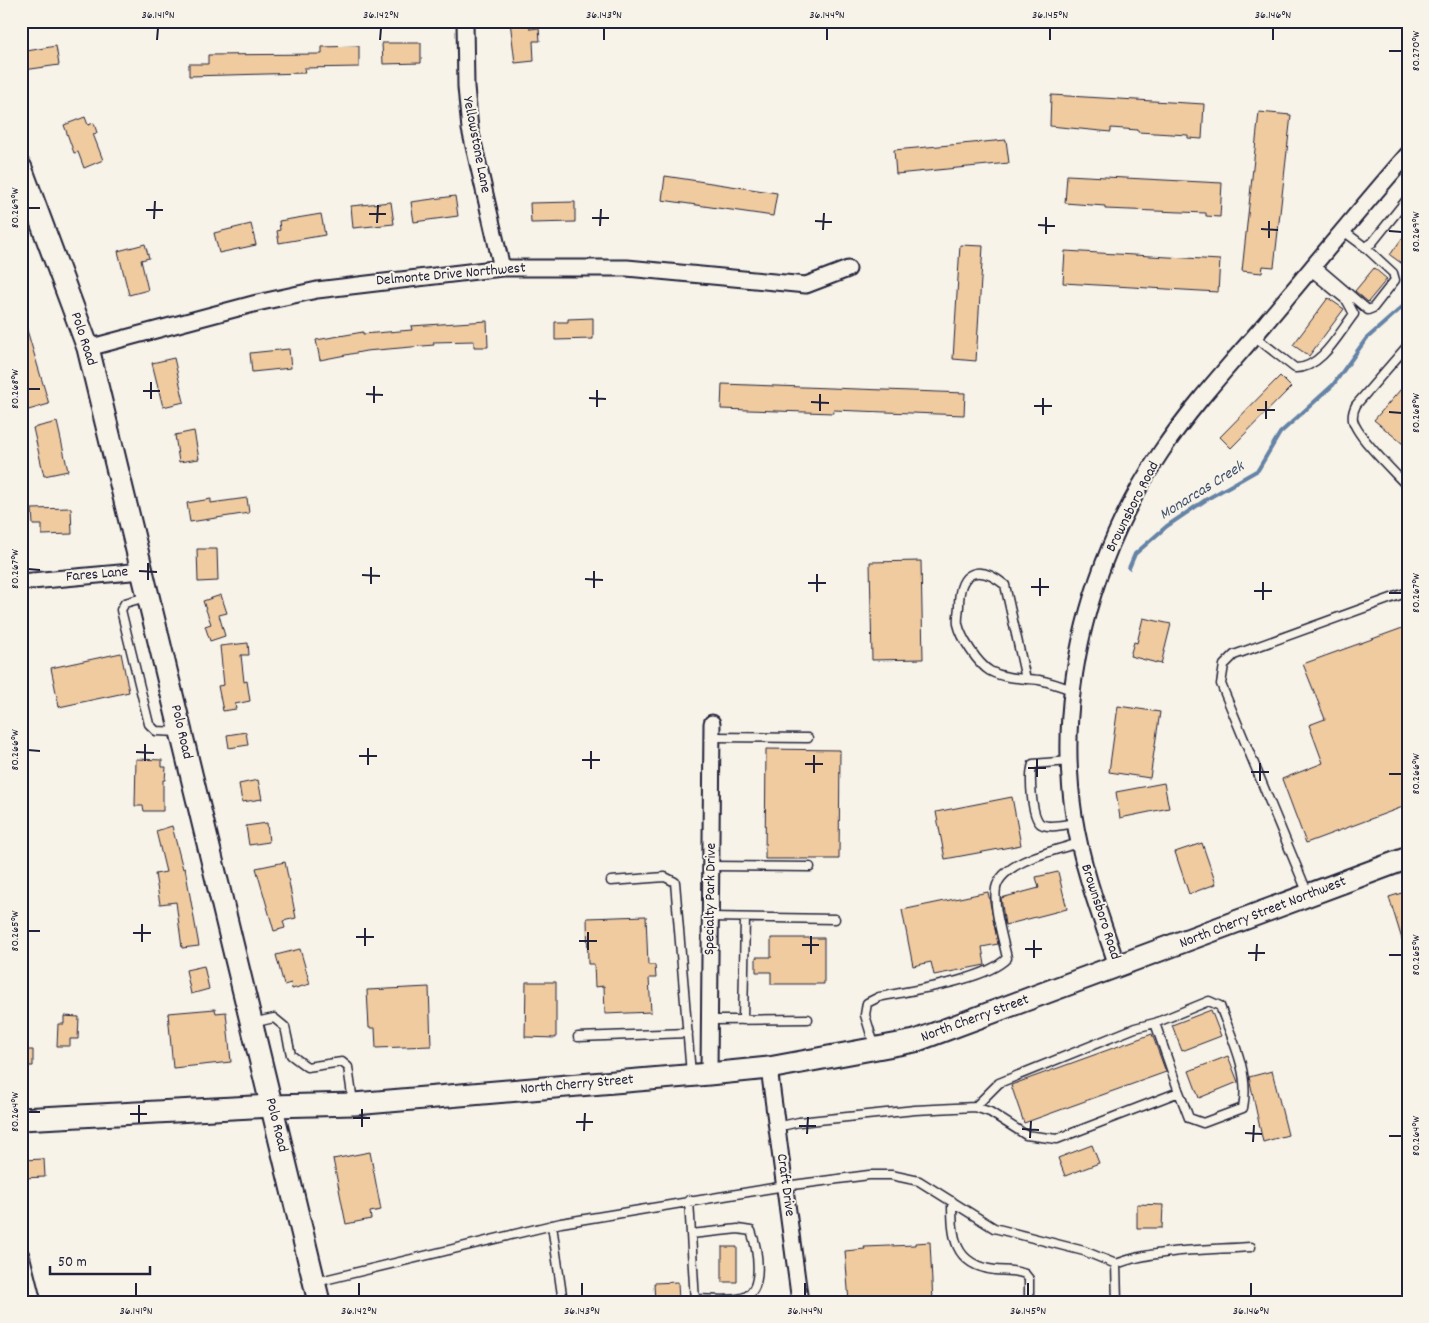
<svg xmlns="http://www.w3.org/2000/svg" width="1429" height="1323" font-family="Dekko,sans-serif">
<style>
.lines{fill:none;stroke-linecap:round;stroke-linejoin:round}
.stream{stroke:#6583a6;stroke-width:4}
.building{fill:#f0cba0;stroke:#22223b}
.lane-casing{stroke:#22223b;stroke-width:11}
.street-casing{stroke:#22223b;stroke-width:19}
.secondary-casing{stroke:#22223b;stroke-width:25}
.lane{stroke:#f7f3e8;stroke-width:8}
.street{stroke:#f7f3e8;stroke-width:15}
.secondary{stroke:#f7f3e8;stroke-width:21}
.ticks{fill:none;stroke:#22223b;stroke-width:2}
.labels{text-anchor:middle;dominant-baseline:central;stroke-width:4;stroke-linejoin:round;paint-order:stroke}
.street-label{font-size:15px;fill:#22223b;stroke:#f7f3e8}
.water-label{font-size:16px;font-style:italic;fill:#435371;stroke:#f7f3e8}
.neatline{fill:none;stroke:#22223b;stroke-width:2}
.ticks-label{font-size:12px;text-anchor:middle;fill:#22223b}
</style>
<rect width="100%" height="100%" fill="#f7f3e8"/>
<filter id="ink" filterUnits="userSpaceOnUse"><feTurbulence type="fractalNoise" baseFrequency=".02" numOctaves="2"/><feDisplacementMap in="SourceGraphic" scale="10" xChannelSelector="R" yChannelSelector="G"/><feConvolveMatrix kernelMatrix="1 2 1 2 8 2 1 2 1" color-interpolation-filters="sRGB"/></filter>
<g filter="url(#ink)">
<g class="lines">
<path class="stream" d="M1129 568 1135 554 1167 526 1207 499 1258 470 1280 433 1333 385 1366 339 1408 302"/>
</g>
<path class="building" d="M510 21H529L530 29 539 28 540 41H533L534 61 515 63Z
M382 43H421V63L383 64Z
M56 46 59 65 24 70 21 52Z
M359 46V67L304 68 305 73 189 76V64H208V55L322 54V47Z
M1051 95 1204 104 1202 139 1188 138V135L1138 132V130L1111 128V132L1050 126Z
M1259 112 1291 115 1274 267 1263 266 1262 273 1242 271Z
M85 117 88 125 94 123 97 133 93 134 103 160 84 168 78 152 74 153 64 125Z
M1006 140 1009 163 896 174 894 150Z
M1067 175 1222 183 1220 217 1206 216V213L1105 209V206L1065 203Z
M665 176 777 193 773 216 662 200Z
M455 196 458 216 414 222 411 202Z
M391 202 394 224 353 228 351 206Z
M575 202V222L531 223 530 203Z
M321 214 325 235 279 243 277 231 280 230 279 221Z
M251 224 256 245 219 253 214 233Z
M1408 230V268L1390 255Z
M145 244 149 258 141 260 148 290 129 295 118 251Z
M960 245 983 246 976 361 953 359Z
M1065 251 1220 260 1218 292 1063 283Z
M1374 268 1387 279 1368 302 1355 291Z
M1328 298 1344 309 1309 356 1293 345Z
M593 318V339L555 340V322H568V319Z
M21 320H24L49 404 25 411 21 397Z
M487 321 488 347H474V341L433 342 434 345 366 351 320 360 316 340 363 332V334L412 330 411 326Z
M289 349 291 368 252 372 250 353Z
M174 358 184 402 163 407 152 363Z
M1280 376 1291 387 1231 448 1220 437Z
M1408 381V448L1374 420Z
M722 384 965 393 964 415 833 410V413L721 409Z
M57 422 68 471 44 476 33 428Z
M194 431 199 459 179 462 175 435Z
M247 498 249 513 190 522 187 503 211 499V503Z
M71 508 72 534 42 535V525H33L32 509Z
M197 549H217L218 581 198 582Z
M921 561 923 659 872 660 870 562Z
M221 595 227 613 219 615 225 636 210 641 205 626 211 624 203 601Z
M1143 618 1171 624 1161 664 1130 656 1134 642 1137 643Z
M1408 626V805L1306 843 1282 779 1323 763 1309 725 1325 719 1303 664Z
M248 643 249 655H241L244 682 247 681 250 701 235 704 236 709 223 711 218 686 224 685 220 646Z
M121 653 129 692 59 707 51 668Z
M1118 706 1160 712 1150 778 1109 772Z
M246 732 248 745 229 748 227 735Z
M766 749 840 750 839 859H765Z
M136 759 162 760V767H166L165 780H163V811H144L143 806H135Z
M258 780 262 799 242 802 239 784Z
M1164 783 1169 808 1120 818 1116 792Z
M1012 797 1021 845 945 859 936 812Z
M267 823 269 842 249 845 246 826Z
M172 826 183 869 185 868 199 946 182 948 176 902 160 904 155 874 166 872 156 831Z
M1202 843 1216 884 1189 894 1175 852Z
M285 862 296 918 283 921 285 928 274 931 256 868Z
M1058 872 1067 909 1005 925 1001 898 1039 888 1036 877Z
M1408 891V949H1405L1389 897Z
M988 892 998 944 982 947 985 965 934 975 931 962 913 966 902 910Z
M646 916 648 965H655L656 978H649L651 1012 605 1014 604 986 595 987 594 964H588L587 918Z
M771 938H824V984H771V972H756V957H771Z
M300 949 310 984 292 989 291 983 284 985 276 955Z
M204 966 209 989 191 994 186 970Z
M526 982H556V1038L525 1037Z
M429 987 431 1046 376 1048 375 1028H369L367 990Z
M215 1009 216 1013 226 1012 231 1062 173 1068 168 1013Z
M1211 1010 1221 1036 1182 1051 1172 1025Z
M64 1016 79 1017 78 1039H70V1046H57L58 1024H64Z
M1152 1034 1166 1072 1024 1123 1011 1085Z
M21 1050H33V1066H21Z
M1228 1056 1238 1082 1199 1098 1189 1071Z
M1272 1071 1288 1135 1263 1142 1249 1077Z
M1092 1145 1099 1163 1065 1176 1058 1158Z
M370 1152 381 1210 370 1212 371 1219 346 1224 333 1159Z
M44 1159 45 1177 22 1178V1160Z
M1137 1204 1163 1205 1162 1228H1137Z
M930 1242 933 1302H849L845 1251 865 1249 864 1247 915 1245V1243Z
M722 1247H737V1282H722Z
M678 1282 679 1302H655L654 1283Z"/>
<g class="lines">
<g class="lane-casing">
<path id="lane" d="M1407 21 1408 22
M1342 230 1365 247 1372 243 1408 198
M1314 264 1368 310 1373 308 1395 280 1393 273 1365 247
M1254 336 1295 368C1321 369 1339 333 1354 314L1347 301 1309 270
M1408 345 1356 405C1354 409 1352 414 1353 420 1356 436 1395 473 1408 487
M146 597 125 603 121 610 149 724 156 731 179 732
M1026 679 1005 585C979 564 959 570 959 605 959 611 957 618 958 624 961 638 978 664 990 671 1005 679 1022 678 1039 680 1050 682 1061 686 1072 690
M712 737 808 738
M1070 761 1033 764C1029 775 1031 817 1041 824 1050 829 1066 824 1076 823
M711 866 810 867
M611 881 665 877 675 882 691 1074
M1308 894 1221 684 1224 665 1234 655 1408 592
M711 917 835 919
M710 1020 808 1019
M743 1020 745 918
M252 1023 274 1018 285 1027 291 1055 307 1067 342 1062 348 1067 353 1102
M578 1037 688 1033
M875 1048 865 1015 867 1003 879 997C911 990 985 981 1007 958 1003 939 993 907 996 888 1002 861 1057 850 1079 843
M975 1107 999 1083 1135 1028 1155 1023
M777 1127 799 1122 915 1110 975 1107 990 1112 1026 1135 1057 1139 1179 1092 1189 1118 1203 1123 1243 1108C1250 1072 1232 1039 1220 1006L1209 1001 1155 1023 1179 1092
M689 1200 695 1302
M952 1201C952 1236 953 1265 995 1270 1005 1271 1017 1270 1025 1274L1029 1279V1302
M552 1225 563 1302
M691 1234 738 1229 751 1231C757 1247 766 1292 742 1298 728 1302 710 1299 695 1299
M1116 1264C1155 1249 1209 1250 1251 1247
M316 1282 561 1223 785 1186 869 1175H891L919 1181 994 1228 1084 1251 1116 1264 1117 1302"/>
</g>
<g class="street-casing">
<path id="street" d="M465 21 466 87 470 129 502 268
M88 348 257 303 317 290 502 268H627L806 285 848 269
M21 582 142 571
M1118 968C1101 918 1082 868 1074 816 1055 690 1091 557 1161 452 1191 407 1229 366 1264 325 1312 268 1359 210 1408 154
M769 1068 800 1302
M709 1074 712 723
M21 1255 33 1302"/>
</g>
<g class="secondary-casing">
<path id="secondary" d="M21 168 88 348 319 1302
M21 1119 272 1106 354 1104 709 1074 769 1068 915 1041 1408 858"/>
</g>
<use href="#lane" class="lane"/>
<use href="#street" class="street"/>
<use href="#secondary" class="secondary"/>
</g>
</g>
<path class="ticks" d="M157 40 158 28M380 40 381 28M604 40V28M827 40V28M1050 40V28M1273 40V28M1389 51H1402M28 208H40M146 210H163M369 214H386M592 218H609M154 219 155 201M815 221 832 222M377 223 378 205M1038 225 1055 226M600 226 601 209M1261 229 1278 230M823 230 824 213M1389 231 1402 232M1046 234V217M1269 238V221M28 389H40M143 391H160M366 394 383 395M589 398 606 399M151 399V382M811 402 829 403M374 403V386M1034 406H1052M597 407V390M1257 410H1275M820 411V394M1389 412 1402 413M1043 415V398M1266 419V401M28 569 40 570M139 571 157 572M362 575 380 576M585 579 603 580M148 580V563M808 583H826M371 584V567M1031 587H1049M594 588V571M1254 591H1272M817 592V574M1389 593H1402M1040 596V578M1263 600V582M28 750 40 751M136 752 154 753M359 756H377M582 760H600M145 761V744M805 764H823M368 765V748M1028 768H1046M591 769V751M1251 772H1269M814 773V755M1389 774H1402M1037 777V759M1260 781V763M28 931H40M133 933H151M356 937H374M579 941H597M142 942V924M802 945H819M365 946V928M1025 949H1042M588 950V932M1248 953H1265M811 954V936M1389 955H1402M1034 958V940M1256 961 1257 944M28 1112H40M130 1114H147M353 1118H370M576 1122H593M139 1123V1105M799 1126H816M362 1127V1109M1022 1129 1039 1130M584 1131 585 1113M1245 1133 1262 1134M807 1134 808 1117M1389 1136H1402M1030 1138 1031 1121M1253 1142 1254 1125M136 1296V1283M359 1296V1283M582 1296V1283M805 1296V1283M1028 1296V1283M1251 1296V1283"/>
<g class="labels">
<g class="street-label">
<text transform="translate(476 145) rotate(79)">Yellowstone Lane</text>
<text transform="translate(451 275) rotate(-5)">Delmonte Drive Northwest</text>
<text transform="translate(83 339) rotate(72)">Polo Road</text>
<text transform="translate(1133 507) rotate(-63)">Brownsboro Road</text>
<text transform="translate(97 575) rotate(-5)">Fares Lane</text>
<text transform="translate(181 732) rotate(77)">Polo Road</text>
<text transform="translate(711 899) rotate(-89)">Specialty Park Drive</text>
<text transform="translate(1100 912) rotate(72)">Brownsboro Road</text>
<text transform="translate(1263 913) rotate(-21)">North Cherry Street Northwest</text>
<text transform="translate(975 1019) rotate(-20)">North Cherry Street</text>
<text transform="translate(577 1085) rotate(-5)">North Cherry Street</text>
<text transform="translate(276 1125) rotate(76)">Polo Road</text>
<text transform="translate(785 1185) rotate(82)">Craft Drive</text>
</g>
<g class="water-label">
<text transform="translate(1202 491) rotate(-32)">Monarcas Creek</text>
</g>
</g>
<rect width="1429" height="1323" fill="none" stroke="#f7f3e8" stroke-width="55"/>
<path d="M50 1266v8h100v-8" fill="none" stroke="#22223b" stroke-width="2.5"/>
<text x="58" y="1266" font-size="15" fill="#22223b" stroke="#f7f3e8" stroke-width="4" paint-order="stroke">50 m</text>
<rect x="28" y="28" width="1374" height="1268" class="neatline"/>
<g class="ticks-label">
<text x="158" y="18">36.141°N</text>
<text x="381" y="18">36.142°N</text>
<text x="604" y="18">36.143°N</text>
<text x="827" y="18">36.144°N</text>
<text x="1050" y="18">36.145°N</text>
<text x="1273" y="18">36.146°N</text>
<text transform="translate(1415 51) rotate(-90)" y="4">80.270°W</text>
<text transform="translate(14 208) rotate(-90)" y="4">80.269°W</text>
<text transform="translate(1415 232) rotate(-90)" y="4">80.269°W</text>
<text transform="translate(14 389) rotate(-90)" y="4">80.268°W</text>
<text transform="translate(1415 413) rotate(-90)" y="4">80.268°W</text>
<text transform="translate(14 569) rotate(-90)" y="4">80.267°W</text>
<text transform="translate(1415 593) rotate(-90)" y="4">80.267°W</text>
<text transform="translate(14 750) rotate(-90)" y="4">80.266°W</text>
<text transform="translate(1415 774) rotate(-90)" y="4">80.266°W</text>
<text transform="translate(14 931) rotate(-90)" y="4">80.265°W</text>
<text transform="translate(1415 955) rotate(-90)" y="4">80.265°W</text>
<text transform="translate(14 1112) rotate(-90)" y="4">80.264°W</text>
<text transform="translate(1415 1136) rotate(-90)" y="4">80.264°W</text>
<text x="136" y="1314">36.141°N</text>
<text x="359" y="1314">36.142°N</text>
<text x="582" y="1314">36.143°N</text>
<text x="805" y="1314">36.144°N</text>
<text x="1028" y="1314">36.145°N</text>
<text x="1251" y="1314">36.146°N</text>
</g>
</svg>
